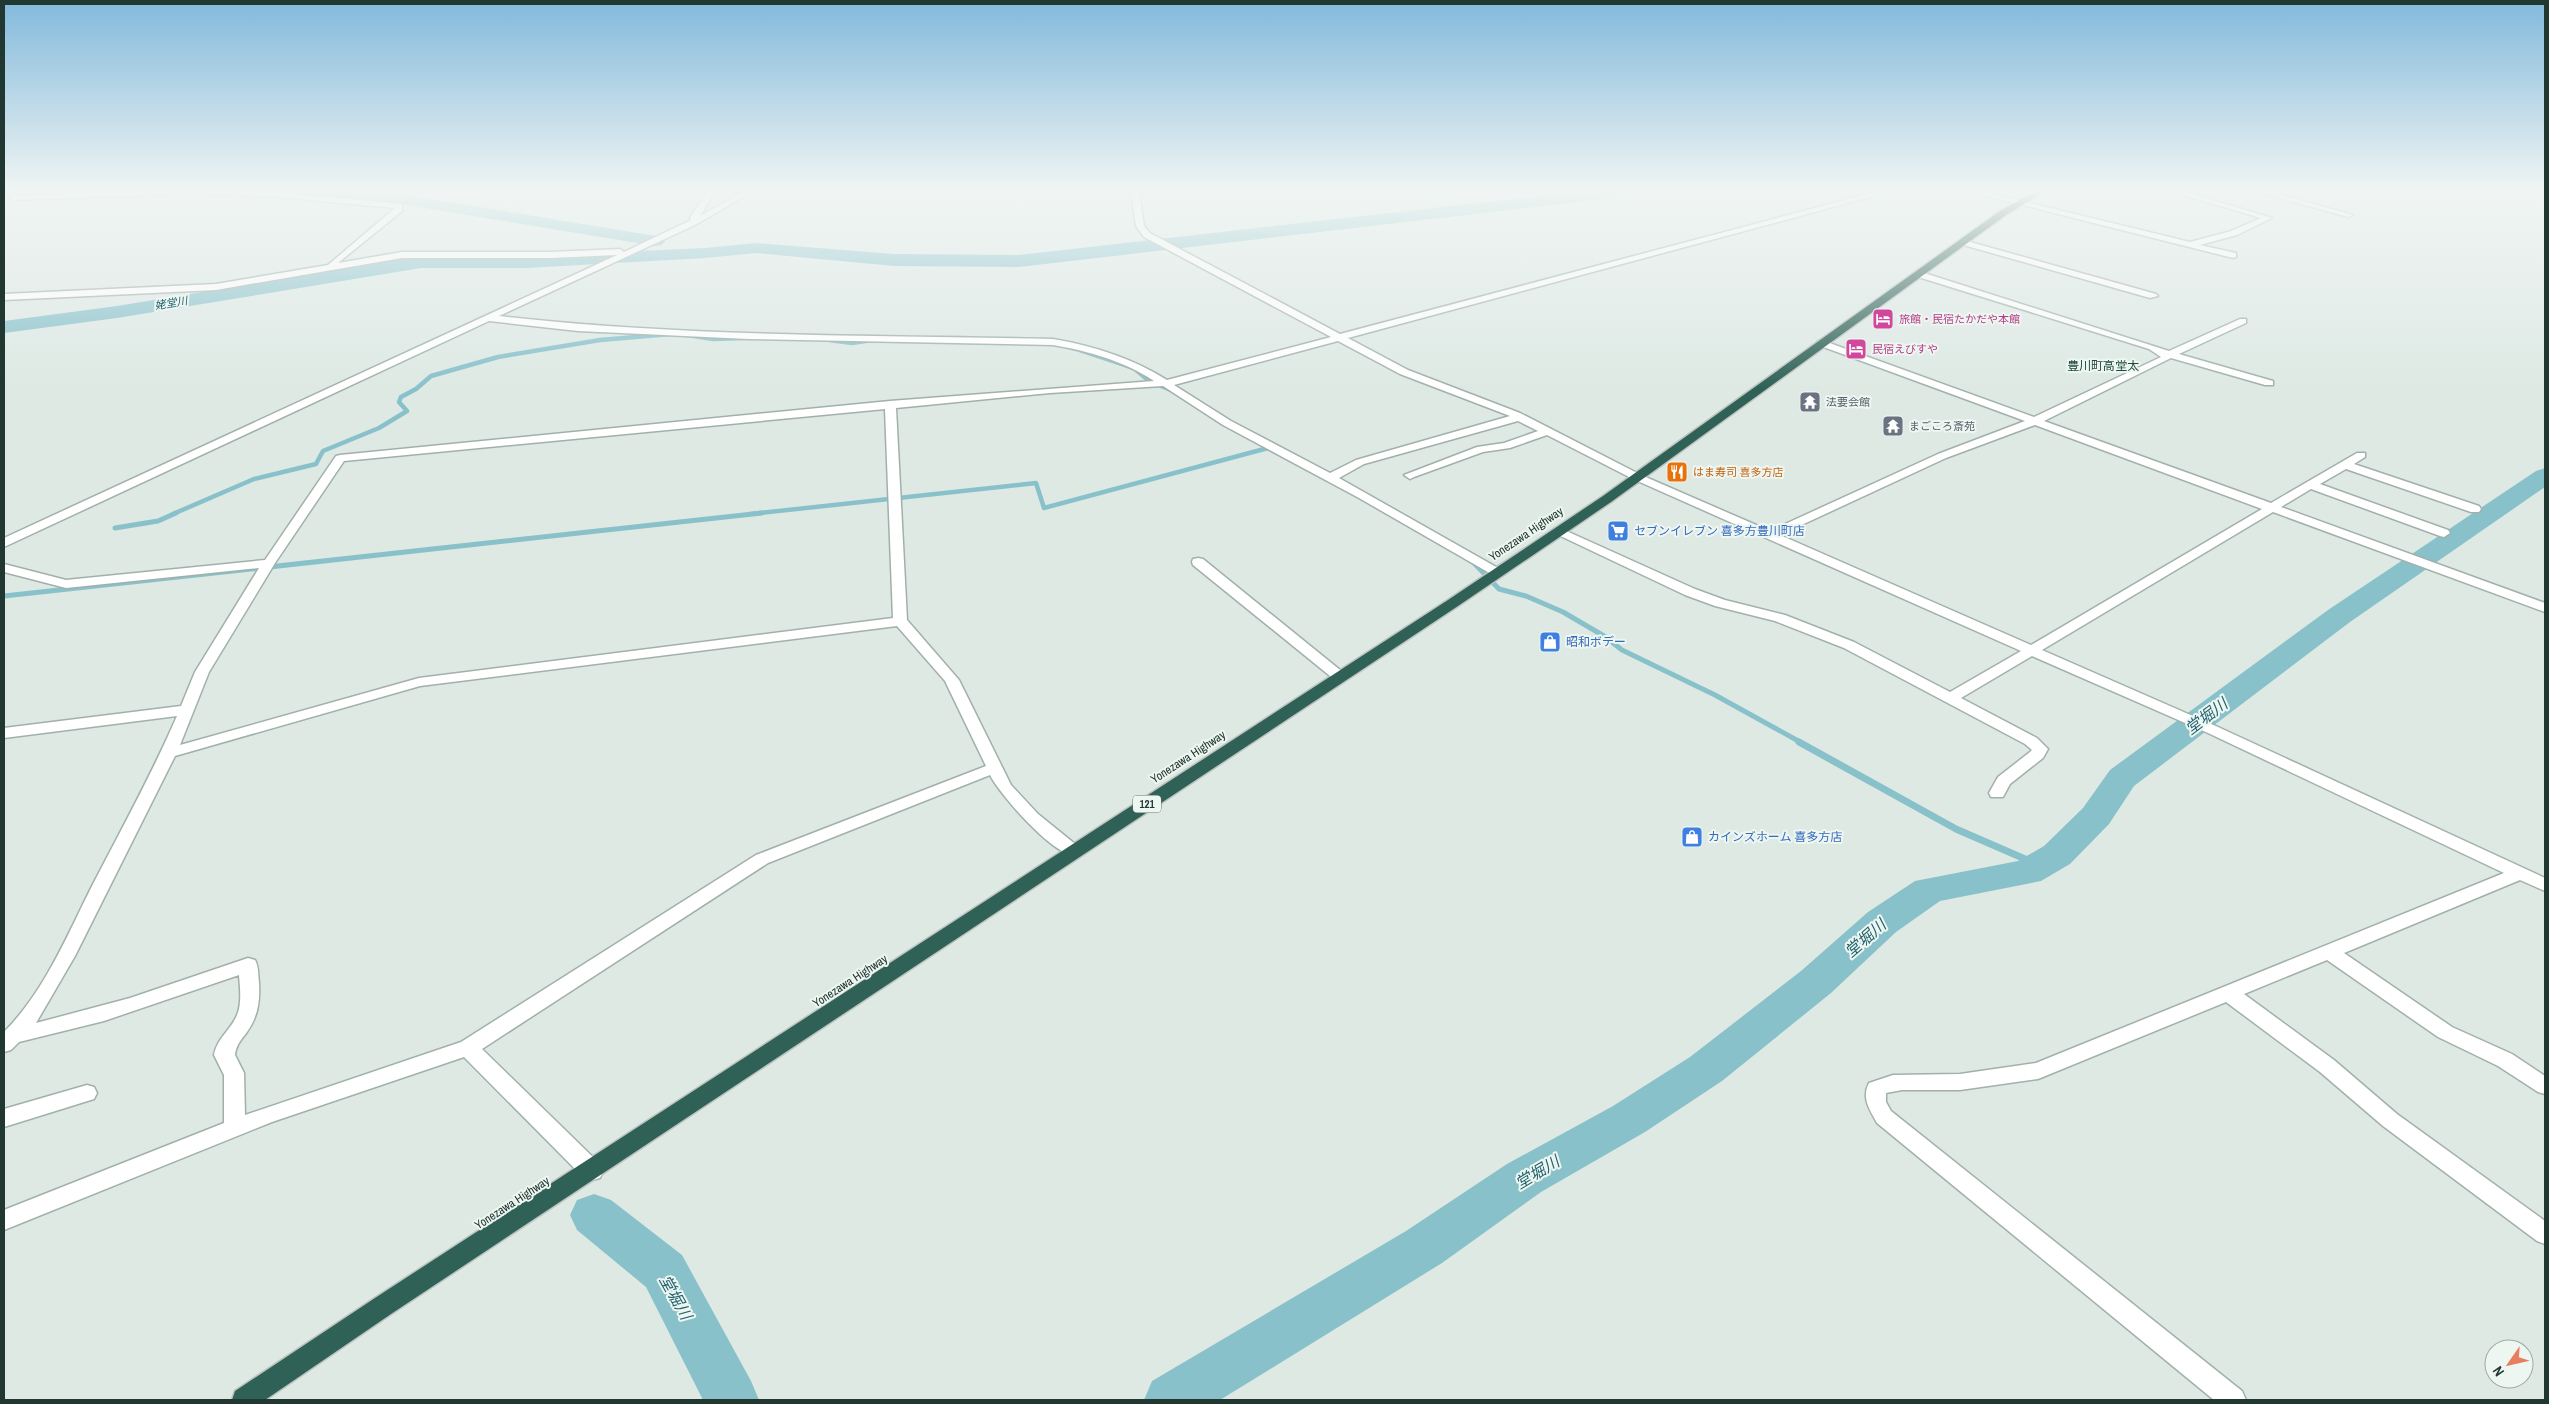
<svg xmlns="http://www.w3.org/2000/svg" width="2549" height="1404" font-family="'Archivo Narrow','Noto Sans JP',sans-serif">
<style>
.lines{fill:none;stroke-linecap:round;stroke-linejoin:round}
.stream-far3{stroke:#89c1cb;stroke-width:3}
.stream-far2{stroke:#89c1cb;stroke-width:4.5}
.stream-far1{stroke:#89c1cb;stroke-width:5}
.stream{stroke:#89c1cb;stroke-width:7}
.river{fill:#89c1cb;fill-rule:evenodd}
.minor-casing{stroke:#a2b0ab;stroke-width:3}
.highway-casing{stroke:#bcc3c1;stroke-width:3}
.minor{fill:#fff;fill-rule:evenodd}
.highway{fill:#2f6156;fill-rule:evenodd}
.labels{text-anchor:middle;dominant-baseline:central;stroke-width:4;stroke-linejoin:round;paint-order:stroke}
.far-water-label{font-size:11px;font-style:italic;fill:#20626e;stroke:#eef6f2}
.far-hotel-label{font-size:11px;fill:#b23c85;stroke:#eef6f2;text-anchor:start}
.far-worship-label{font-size:11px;fill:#5b616d;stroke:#eef6f2;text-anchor:start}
.far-food-label{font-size:11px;fill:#c56008;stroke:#eef6f2;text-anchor:start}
.shield{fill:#eef6f2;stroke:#5e706b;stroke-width:1}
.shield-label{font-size:11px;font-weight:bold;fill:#213731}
.far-quarter-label{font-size:12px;fill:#1f473d;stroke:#eef6f2}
.shop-label{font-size:12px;fill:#366cbe;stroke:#eef6f2;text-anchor:start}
.street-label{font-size:12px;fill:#213731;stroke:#eef6f2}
.near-water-label{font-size:16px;font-style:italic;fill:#20626e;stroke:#eef6f2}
</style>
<rect width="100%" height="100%" fill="#dee9e4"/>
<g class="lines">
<path class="stream-far3" d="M667 334H671"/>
<path class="stream-far2" d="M687 335 713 339 743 338
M829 340 852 343 872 340
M1080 350 1134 368 1149 381 1171 390
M173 514 254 479 316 464 323 451 379 428 407 411 399 402 401 397 416 389 431 376 498 357 600 340 671 334
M751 514 1036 483 1044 508 1268 448"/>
<path class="stream-far1" d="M115 528 158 521 176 513
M1473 562 1499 589 1526 596 1563 612 1604 636 1622 650 1715 695 1802 743
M4 596 762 513"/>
<path class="stream" d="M1799 742 1956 829 2039 865"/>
<path class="river" d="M326 192 394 193 656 236 662 237 665 241 662 245 656 246 394 203 334 197Z
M1575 192H1629L1621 197 1019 267 894 266 756 253 705 258 526 268H421L117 318 4 333V321L117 306 421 256H526L705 248 756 243 894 254 1019 255Z
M2545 468V487L2350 622 2134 786 2109 824 2070 864 2041 881 1940 901 1896 932 1831 993 1722 1081 1645 1132 1541 1192 1442 1263 1220 1400H1144L1152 1381 1406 1231 1507 1164 1613 1106 1690 1057 1801 971 1868 912 1915 881 2018 861 2044 846 2083 808 2110 770 2328 610 2536 471Z
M594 1194 611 1200 682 1255 751 1381 759 1400H703L646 1287 577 1230 570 1215 577 1200Z"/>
<g class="minor-casing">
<path id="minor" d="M108 192H273L402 204V211L338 263 402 252H551L620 249 624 252 691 220 690 218 707 192H715L700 216 742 192H752L695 225 499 316C683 337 868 335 1053 339 1094 346 1132 358 1167 380L1331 337 1144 237 1136 226 1131 192H1139L1144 226 1150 233 1340 334 1875 192H1889L1348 338 1408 370 1520 413 1641 475 1770 531 1938 454 2025 421 1818 345V341H1824L2034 417 2161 357 2149 349 1915 276V272H1921L2169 351 2240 319H2246V323L2179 354 2273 381V385H2265L2171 358 2044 421 2271 503 2357 453H2365V457L2354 464 2479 506 2481 509 2479 512H2471L2346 469 2320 484 2448 530 2450 533 2444 537 2440 536 2311 489 2281 507 2545 603V612L2273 512 2042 650 2218 727 2545 878V891L2520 880 2344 953 2452 1027 2512 1054 2545 1076V1094L2538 1092 2498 1066 2438 1037 2327 960 2244 994 2334 1060 2397 1114 2545 1221V1244L2537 1241 2383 1126 2320 1072 2226 1002 2038 1079 1960 1090H1902L1886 1093V1102L1891 1111 2242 1391 2246 1400H2214L1877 1123C1870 1110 1861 1098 1869 1083L1893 1075 1960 1074 2036 1063 2504 873 2208 733 2032 656 1961 698 2037 738 2048 749 2043 758 2010 784 2003 797H1991L1989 793 1998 777 2030 752 2032 750 2025 744 1844 648 1775 621 1715 606 1685 595 1552 532 1554 529H1562L1695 589 1725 600 1785 615 1854 642 1950 692 2021 651 1633 479 1547 435 1510 448 1483 452 1414 477 1410 479 1404 475 1477 447 1504 443 1538 431 1518 421 1364 464 1339 478 1505 572 1503 575H1493L1359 498 1223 425 1163 386 1050 393 896 408 907 620 959 680 1011 785 1038 814 1080 848 1083 852 1080 856C1058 862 1000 795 990 775L768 863 482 1049 600 1164 603 1171 600 1178 592 1180 584 1178 464 1057 272 1122 4 1230V1210L224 1123V1075L214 1055C217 1038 231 1030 237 1015 242 1003 240 988 239 975L104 1021 19 1042 11 1050 4 1052V1032C44 992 67 936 92 886 121 830 152 774 177 716L4 738V728L181 706 195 672 259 568 66 588 4 572V564L66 580 265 560 336 456 340 455 890 401 1154 381C1124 361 1088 351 1053 345L748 339 578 331 489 321 4 547V538L617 255 551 258H402L216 290 4 300V294L216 284 328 265 395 208 266 196 181 194 14 200 10 198 14 196ZM1338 341 1400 374 1510 416 1356 460 1330 473 1231 421 1174 385ZM885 409 893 618 419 678 180 745 209 672 275 563 344 461ZM2035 425 2262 509 2031 645 1780 535 1946 458ZM897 626 945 681 986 766 756 855 461 1042 245 1115 244 1073 235 1055C236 1045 241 1040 247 1032 258 1016 260 1002 259 983 258 975 259 967 255 960L248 958 130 998 36 1023 75 956 175 756 420 686Z
M1970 192H1985L2190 242 2231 231 2261 218 2172 192H2186L2272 218 2237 235 2200 245 2236 253V257L2233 258Z
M2257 192H2271L2353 215 2349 217Z
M1963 240 2156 294 2158 296 2150 298 1960 244V240Z
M1198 558 1203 559 1345 674 1347 677 1345 680H1335L1193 565 1192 562 1193 559Z
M87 1085 94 1087 97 1093 94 1099 4 1127V1109Z"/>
</g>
<g class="highway-casing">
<path id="highway" d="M2034 192H2044L2006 215 1611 502 1458 606 391 1314 265 1400H232L235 1391 375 1298 1448 600 1603 496 2000 211Z"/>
</g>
<use href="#minor" class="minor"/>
<use href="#highway" class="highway"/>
</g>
<linearGradient id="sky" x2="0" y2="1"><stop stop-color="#82b9dc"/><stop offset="0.49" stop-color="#f0f5f3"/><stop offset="1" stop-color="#f0f5f3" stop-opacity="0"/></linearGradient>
<rect width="2549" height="389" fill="url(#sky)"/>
<defs>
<g id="hotel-square" transform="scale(1.125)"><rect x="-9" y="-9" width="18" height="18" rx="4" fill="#d1479c" stroke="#eef6f2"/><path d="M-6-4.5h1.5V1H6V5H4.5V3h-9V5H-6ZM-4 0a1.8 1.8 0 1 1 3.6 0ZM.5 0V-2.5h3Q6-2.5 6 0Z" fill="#fff"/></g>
<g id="temple-square" transform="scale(1.125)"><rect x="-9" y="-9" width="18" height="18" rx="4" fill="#6b7280" stroke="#eef6f2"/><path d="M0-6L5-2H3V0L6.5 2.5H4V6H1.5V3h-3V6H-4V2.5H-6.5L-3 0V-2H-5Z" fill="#fff"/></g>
<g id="restaurant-square" transform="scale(1.125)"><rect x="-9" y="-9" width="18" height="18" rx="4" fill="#e8710a" stroke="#eef6f2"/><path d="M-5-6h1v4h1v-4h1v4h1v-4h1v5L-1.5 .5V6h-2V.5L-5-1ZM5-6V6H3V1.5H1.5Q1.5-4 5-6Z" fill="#fff"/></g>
<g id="supermarket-square" transform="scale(1.125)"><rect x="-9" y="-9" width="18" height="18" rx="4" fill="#3f7fe0" stroke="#eef6f2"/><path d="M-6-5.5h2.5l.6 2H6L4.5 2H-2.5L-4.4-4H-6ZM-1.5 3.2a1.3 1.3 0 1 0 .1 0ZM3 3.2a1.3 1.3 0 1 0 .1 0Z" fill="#fff"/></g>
<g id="shop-square" transform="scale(1.125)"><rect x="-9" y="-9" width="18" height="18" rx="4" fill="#3f7fe0" stroke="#eef6f2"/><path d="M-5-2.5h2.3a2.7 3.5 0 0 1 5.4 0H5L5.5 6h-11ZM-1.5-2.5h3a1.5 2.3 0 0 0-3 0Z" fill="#fff"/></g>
</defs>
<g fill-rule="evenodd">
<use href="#hotel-square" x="1883" y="319"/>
<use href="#hotel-square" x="1856" y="349"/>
<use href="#temple-square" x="1810" y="402"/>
<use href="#temple-square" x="1893" y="426"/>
<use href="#restaurant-square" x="1677" y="472"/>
<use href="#supermarket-square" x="1618" y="531"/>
<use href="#shop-square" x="1550" y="642"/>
<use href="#shop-square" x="1692" y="837"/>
</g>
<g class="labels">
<g class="far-water-label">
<text transform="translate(171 303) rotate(-9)">姥堂川</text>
</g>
<g class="far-hotel-label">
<text x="1899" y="319">旅館・民宿たかだや本館</text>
<text x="1872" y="349">民宿えびすや</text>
</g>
<g class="far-worship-label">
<text x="1826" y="402">法要会館</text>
<text x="1909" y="426">まごころ斎苑</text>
</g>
<g class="far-food-label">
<text x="1693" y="472">はま寿司 喜多方店</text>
</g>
<rect class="shield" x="1133" y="795.5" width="28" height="17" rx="4"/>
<g class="shield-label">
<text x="1147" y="804">121</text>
</g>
<g class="far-quarter-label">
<text x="2103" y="366">豊川町高堂太</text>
</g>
<g class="shop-label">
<text x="1634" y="531">セブンイレブン 喜多方豊川町店</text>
<text x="1566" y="642">昭和ボデー</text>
<text x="1708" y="837">カインズホーム 喜多方店</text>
</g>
<g class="street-label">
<text transform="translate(1526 534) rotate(-34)">Yonezawa Highway</text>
<text transform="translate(1188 757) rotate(-33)">Yonezawa Highway</text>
<text transform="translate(850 981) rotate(-33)">Yonezawa Highway</text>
<text transform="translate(512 1203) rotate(-33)">Yonezawa Highway</text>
</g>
<g class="near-water-label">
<text transform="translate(2206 716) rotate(-37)">堂堀川</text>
<text transform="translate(1865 938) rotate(-41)">堂堀川</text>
<text transform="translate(1537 1172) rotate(-31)">堂堀川</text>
<text transform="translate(676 1297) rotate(61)">堂堀川</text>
</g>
</g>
<rect width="2549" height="1404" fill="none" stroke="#213731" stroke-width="10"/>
<g transform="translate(2509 1364) rotate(236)"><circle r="24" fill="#eef6f2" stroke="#9caaa5"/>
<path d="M0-4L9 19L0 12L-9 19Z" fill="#e87e5e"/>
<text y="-8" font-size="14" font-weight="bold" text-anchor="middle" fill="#213731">N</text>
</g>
</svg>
